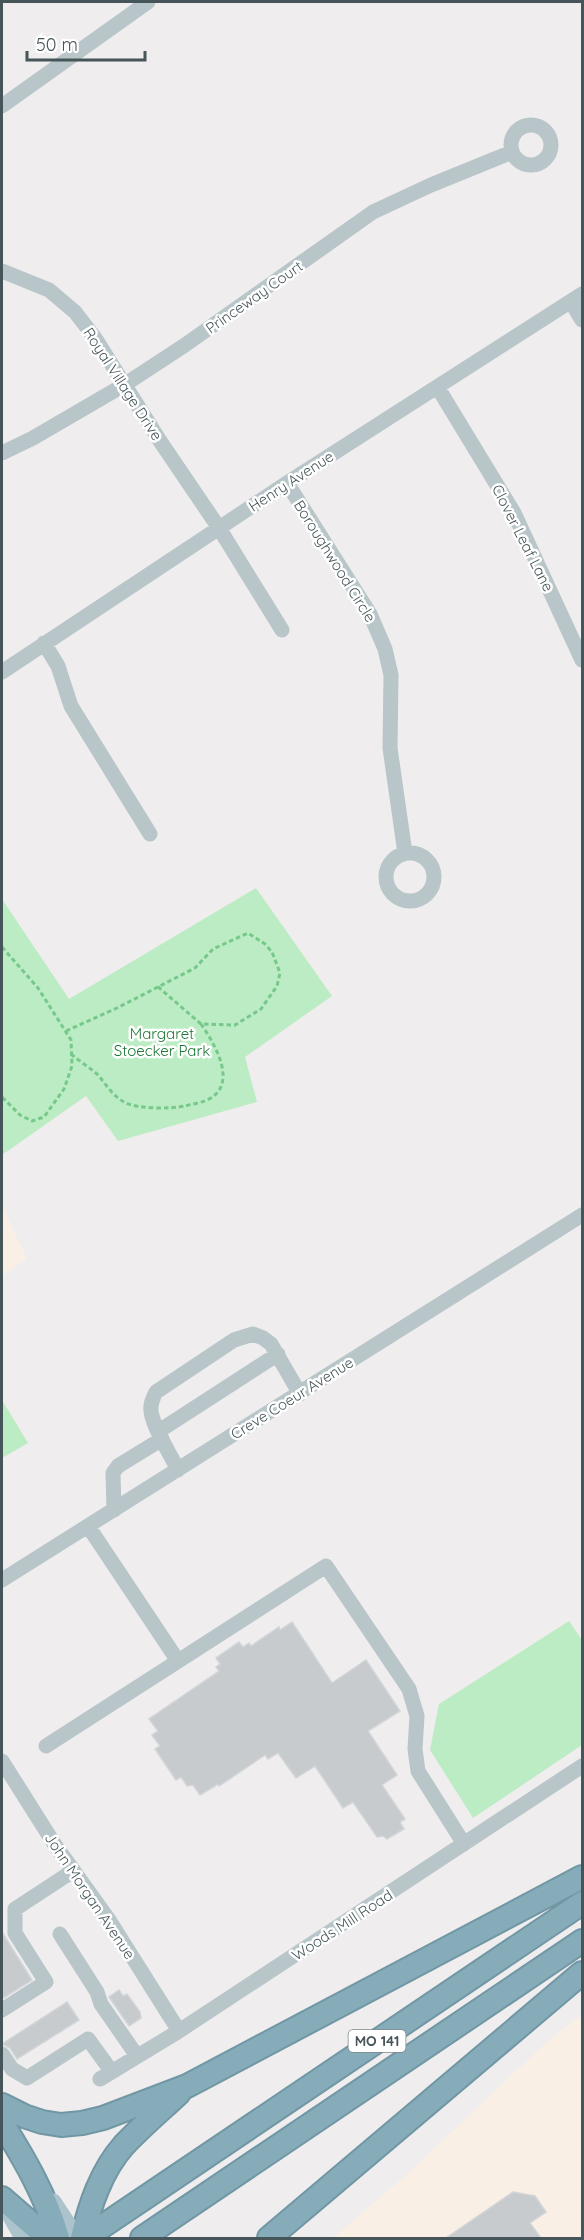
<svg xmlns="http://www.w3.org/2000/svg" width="584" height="2240" font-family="Quicksand,sans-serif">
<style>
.commercial{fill:#faefe5}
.green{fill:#bcecc3}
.building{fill:#c7cbce;stroke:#d1d5d8;stroke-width:1.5}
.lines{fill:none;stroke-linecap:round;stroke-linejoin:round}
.highway-casing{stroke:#7197a5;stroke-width:26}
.path{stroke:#76c88b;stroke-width:3;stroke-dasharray:4.5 3;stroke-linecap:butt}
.minor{stroke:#b8c5c9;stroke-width:15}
.major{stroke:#adc3cb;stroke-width:20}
.highway{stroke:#86acba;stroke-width:22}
.labels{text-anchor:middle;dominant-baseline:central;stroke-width:5;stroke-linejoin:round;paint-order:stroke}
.shield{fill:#fff;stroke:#7e888b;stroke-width:1.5}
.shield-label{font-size:14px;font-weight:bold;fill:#465559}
.street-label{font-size:15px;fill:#465559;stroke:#fff}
.park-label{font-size:15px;fill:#1a7632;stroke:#fff}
</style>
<rect width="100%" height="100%" fill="#efeded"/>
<path class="commercial" d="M2 1205 27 1259 2 1276Z
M582 2015V2238H333L404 2177 550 2039Z"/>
<path class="green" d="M256 888 332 996 245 1057 257 1102 118 1141 86 1096 2 1155V899L69 999Z
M2 1400 28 1443 2 1458Z
M569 1621 582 1640V1745L473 1818 430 1750 439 1704Z"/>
<path class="building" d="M292 1622 332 1683 366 1660 400 1711 368 1731 397 1775 382 1785 405 1819 400 1822 404 1829 387 1839 383 1836 377 1837 353 1802 343 1808 315 1766 296 1778 278 1753 268 1759 265 1755 219 1786 218 1784 200 1795 193 1785 187 1786 181 1777 176 1780 155 1749 160 1746 152 1735 158 1731 149 1719 219 1671 216 1667 220 1664 216 1658 239 1642 243 1647 249 1643 251 1646 279 1627 280 1630Z
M2 1932 32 1980 2 1999Z
M119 1990 123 1996 127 1994 140 2012 141 2018 129 2026 109 1997Z
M67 2002 79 2020 17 2059 10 2048 2 2044Z
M513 2192 535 2196 546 2212 530 2223 541 2238H446Z"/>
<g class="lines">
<g class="highway-casing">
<path id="highway" d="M2 2105 24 2116 42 2122 61 2125 82 2123 103 2118 187 2086 582 1877
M2 2123C25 2160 46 2196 58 2238
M2 2198 48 2238
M82 2238C90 2205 101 2171 124 2145 141 2127 161 2110 179 2093
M85 2238 582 1903
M142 2238 582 1941
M269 2238 582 1973"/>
</g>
<path class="path" d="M2 947 38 988 71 1040 72 1066 64 1089 44 1117 32 1121 20 1115 2 1097
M66 1031 117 1008 195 968 213 949 248 933 265 944 272 952 280 973 277 986 261 1009 235 1025 201 1024 157 986
M71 1054C79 1061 89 1067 97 1074 106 1084 113 1097 126 1103 139 1109 171 1109 185 1106 192 1104 200 1103 207 1100 240 1085 214 1043 201 1024"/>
<path class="minor" d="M2 106 148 2
M511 145a20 20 0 1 1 40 0a20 20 0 1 1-40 0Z
M2 271 49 290 75 312 95 338 160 441 219 528 282 630
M571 302 582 320
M438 388 514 513 582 660
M2 453 33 438 124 385 185 345 373 212 431 185 512 152
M287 483 370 614 385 649 391 675 390 748 405 853
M44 643 58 666 71 706 150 834
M2 672 287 483 582 294
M386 877a24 24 0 1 1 48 0a24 24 0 1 1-48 0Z
M159 1431 278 1354
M178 1470C170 1453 153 1428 151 1411 150 1404 153 1398 156 1392L234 1340 253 1334 263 1338 271 1344 300 1394
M114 1510 113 1473 118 1466 162 1439
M88 1526 178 1661
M2 1580 582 1215
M46 1746 326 1566 409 1689 417 1716 415 1749 418 1771 464 1844
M2 1761 55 1845 109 1920 179 2031
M60 1934 97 1992 101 2004 137 2056
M2 2010 46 1982 15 1933V1909L73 1871
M2 2054 12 2069 27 2078 88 2039 112 2072
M100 2079 179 2031 582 1766"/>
<path class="major" d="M52 2203 75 2238
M6 2205 25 2238"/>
<use href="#highway" class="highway"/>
</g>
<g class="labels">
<rect class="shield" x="348.5" y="2030" width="57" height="22" rx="4.5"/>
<g class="shield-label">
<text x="377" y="2041">MO 141</text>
</g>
<g class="street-label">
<text transform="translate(254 297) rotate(-35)">Princeway Court</text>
<text transform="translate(123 384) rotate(57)">Royal Village Drive</text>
<text transform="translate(291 481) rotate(-33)">Henry Avenue</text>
<text transform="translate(523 538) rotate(63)">Clover Leaf Lane</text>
<text transform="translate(335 561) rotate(58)">Boroughwood Circle</text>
<text transform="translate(292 1398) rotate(-32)">Creve Coeur Avenue</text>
<text transform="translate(90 1896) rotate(56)">John Morgan Avenue</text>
<text transform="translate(342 1925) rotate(-33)">Woods Mill Road</text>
</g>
<g class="park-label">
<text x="162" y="1033">Margaret<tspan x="162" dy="17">Stoecker Park</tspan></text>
</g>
</g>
<rect width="584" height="2240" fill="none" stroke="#465559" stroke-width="6"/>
<path d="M27 51v9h118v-9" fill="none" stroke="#465559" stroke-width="3"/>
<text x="36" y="51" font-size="18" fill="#465559" stroke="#ffffff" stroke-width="4.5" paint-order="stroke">50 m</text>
</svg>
